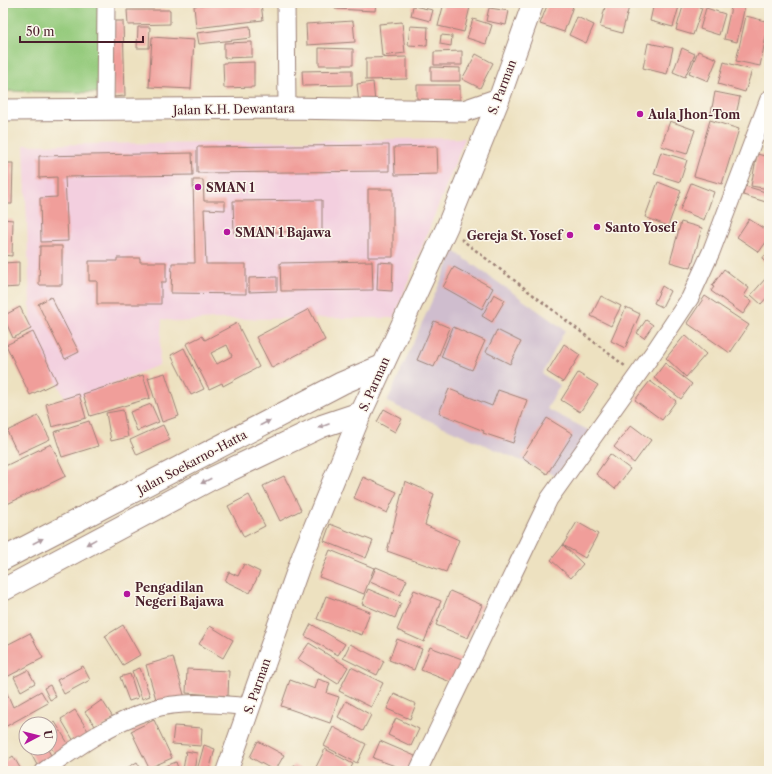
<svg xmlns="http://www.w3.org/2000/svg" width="772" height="774" font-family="'Libre Caslon Text',serif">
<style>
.built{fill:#f3cfdf}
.industrial{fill:#cfbdce}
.green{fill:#95cb7d;stroke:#707554}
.building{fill:#f09e9a;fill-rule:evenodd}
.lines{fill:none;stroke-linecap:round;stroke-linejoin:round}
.minor-casing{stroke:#9c8076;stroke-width:19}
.tertiary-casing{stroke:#9c8076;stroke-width:23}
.trunk-casing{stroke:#9c8076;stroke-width:24}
.path{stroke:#9c8076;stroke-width:2.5;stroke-dasharray:3 3;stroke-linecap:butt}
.minor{stroke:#fff;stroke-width:17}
.tertiary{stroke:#fff;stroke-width:21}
.trunk{stroke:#fff;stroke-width:22}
.oneway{fill:#ae9aa0}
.poi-dot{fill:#b5179e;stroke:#fbf7ec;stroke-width:1.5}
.labels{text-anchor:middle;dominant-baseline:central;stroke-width:3;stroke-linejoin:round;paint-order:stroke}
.street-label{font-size:12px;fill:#4a1f2b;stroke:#fbf7ec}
.poi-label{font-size:12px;font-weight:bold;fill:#4a1f2b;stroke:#fbf7ec;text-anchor:start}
</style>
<rect width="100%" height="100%" fill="#fbf7ec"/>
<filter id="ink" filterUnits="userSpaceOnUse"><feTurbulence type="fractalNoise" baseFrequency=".025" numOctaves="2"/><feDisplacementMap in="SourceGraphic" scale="8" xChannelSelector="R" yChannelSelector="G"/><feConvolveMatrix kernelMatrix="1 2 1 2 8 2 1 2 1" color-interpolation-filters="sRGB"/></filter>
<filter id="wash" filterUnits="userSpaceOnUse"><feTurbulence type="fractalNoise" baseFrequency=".012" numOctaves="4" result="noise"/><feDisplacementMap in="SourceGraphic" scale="16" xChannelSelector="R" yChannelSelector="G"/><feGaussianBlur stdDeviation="0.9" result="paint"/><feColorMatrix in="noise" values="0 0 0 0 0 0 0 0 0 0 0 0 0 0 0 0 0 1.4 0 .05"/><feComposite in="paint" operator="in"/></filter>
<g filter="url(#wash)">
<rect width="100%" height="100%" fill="#ede1c0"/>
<path class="built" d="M465 138 394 318 214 319 179 322 162 319 159 365 67 402 31 331 24 145Z"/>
<path class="industrial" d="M454 251 565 330 542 374 560 385 547 409 590 431 556 476 387 402Z"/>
<path class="green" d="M3 3H103V93L3 91Z"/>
<g id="blocks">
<path class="building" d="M217 3H261L263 20 196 28 194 6Z
M335 3H376L375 11 335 9Z
M444 3H453L470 7 464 32 438 26Z
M548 3H564L573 6 564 32 540 24Z
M606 3H630L622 33 600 27Z
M654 3H680L673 27 650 21Z
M684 3 702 8 693 35 676 30Z
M732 3 745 6 737 42 724 39Z
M413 6 433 10 430 21 411 16Z
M489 8 509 11 506 25 486 21Z
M706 8 725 14 719 35 700 29Z
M127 10H170V24L128 25Z
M746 16 769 22 760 66 736 61Z
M577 17 594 25 586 43 569 35Z
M473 19 492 25 486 44 467 38Z
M111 21H123L125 96 113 97Z
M353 21 355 42 307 45 306 24Z
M402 22 405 53 382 56 379 24Z
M250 26 251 38 199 44 197 33Z
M410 26 428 27 427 46 408 45Z
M138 27H150L149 48H137Z
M441 35 452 36 451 46 440 44Z
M152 37 194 40 191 89 149 87Z
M252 42V57L224 58V43Z
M648 43 673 48 667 74 643 68Z
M319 48 353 49V65H319Z
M682 48 695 54 685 77 673 72Z
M462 51V65H434V52Z
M698 51 717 59 708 81 689 73Z
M476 54 493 63 480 88 462 79Z
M407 57V79L366 80V58Z
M254 62V87L224 88 223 63Z
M724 62 752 70 745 92 718 84Z
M431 67 460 68V81H431Z
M352 70V85L303 86 302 71Z
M373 82 375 102 359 104 357 84Z
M417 85H460V100L417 99Z
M715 92 740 97 735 119 711 113Z
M710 120 739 129 722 184 694 176Z
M670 121 695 130 687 154 661 146Z
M769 129V148L764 147Z
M389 145V171L197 173V147Z
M437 146 438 174 395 175 394 147Z
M661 152 687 160 680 182 654 174Z
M192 153 193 175 65 177 68 241 41 242 40 198 57 197V177L39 178V156Z
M757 154 769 157V189L751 186Z
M3 163H13L12 204H3Z
M193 180H203L204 201H225V210L204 209 206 264H246V294L171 293 172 263H195Z
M658 182 681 191 668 226 645 217Z
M691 183 714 192 704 220 680 210Z
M745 186 769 193V203L743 195Z
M368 189H393V257H368Z
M322 200V231L234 233 233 201Z
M3 219 13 220 12 256 3 255Z
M749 219 769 232V238L759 252 737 237Z
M681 222 702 228 691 268 670 262Z
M40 246H62V285H39Z
M769 250V265L762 259Z
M117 258H140V262H166V282H161V304H97V281H89V261H117Z
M372 261 373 290 281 291 280 263Z
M19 262V287L3 288V263Z
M378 262 393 263 392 291 377 290Z
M454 267 493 288 482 309 443 287Z
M724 269 749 288 744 296 752 301 743 314 711 291 714 287 712 286Z
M277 277V291L249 292V278Z
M766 278 769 281V295L761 304 751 295Z
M662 286 670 291 662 307 654 303Z
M494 294 505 300 492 322 482 316Z
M601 296 621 306 611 326 591 316Z
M705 296 749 325 730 353 687 323Z
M51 297 79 352 65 359 38 304Z
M20 307 31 329 13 338 3 316Z
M626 307 640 314 625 348 611 341Z
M309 309 325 340 272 368 256 337Z
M646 320 653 325 644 338 637 333Z
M434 321 450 328 434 367 417 360Z
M237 323 259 367 223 386 222 383 209 389 186 344 202 336 205 340ZM227 345 232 356 217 364 211 353Z
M453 327 485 341 472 370 441 357Z
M497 330 521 342 510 364 486 352Z
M33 332 57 382 30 395 6 345Z
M685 335 706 354 686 377 666 358Z
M564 344 580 355 563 382 547 372Z
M184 348 204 389 191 395 171 355Z
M665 363 692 384 681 399 654 378Z
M165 373 179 416 162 422 148 378Z
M578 373 598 385 580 412 561 400Z
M143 375 150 398 90 416 83 394Z
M650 381 676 401 662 420 635 400Z
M449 389 492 406 498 390 527 400 513 443 483 433 484 431 439 413Z
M79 394 86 418 52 427 46 404Z
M151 404 159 422 137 431 130 412Z
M384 409 402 419 395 432 377 422Z
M123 410 128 437 111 441 106 413Z
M38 416 50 439 18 454 7 431Z
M547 418 573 434 547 474 522 457Z
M89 421 98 446 62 457 54 432Z
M163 425 170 440 137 455 130 440Z
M631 425 651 440 634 463 614 447Z
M51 444 66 476 3 506V467Z
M610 454 630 469 615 489 596 474Z
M284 476 301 510 280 521 263 486Z
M363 477 397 492 387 513 354 498Z
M405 481 434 494 425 525 459 540 446 572 387 551Z
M249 495 265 526 244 537 228 506Z
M577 522 598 534 585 558 563 545Z
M330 524 373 541 366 558 324 541Z
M563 545 583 564 571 578 551 560Z
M330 550 374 568 364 594 319 577Z
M244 564 260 572 250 593 225 581 229 572 238 576Z
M376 567 407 580 400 595 370 582Z
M368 589 401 603 395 618 362 604Z
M414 590 441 601 424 642 397 630Z
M450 591 482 605 468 638 436 625Z
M326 596 370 612 362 635 317 619Z
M311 624 345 644 338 655 305 636Z
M123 625 140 655 123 665 105 636Z
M210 626 233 640 223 658 199 644Z
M30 633 43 658 3 679V647Z
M397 639 422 649 414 670 389 660Z
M309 643 348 667 338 684 298 659Z
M350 644 384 661 377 675 343 658Z
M430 647 462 659 453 683 421 670Z
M173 657 185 698 158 706 146 665Z
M83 666 90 680 64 694 57 680Z
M351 667 383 683 371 707 339 691Z
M140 668 150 696 142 699 132 671Z
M187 669 229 671 228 696 186 693Z
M28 670 35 683 21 691 14 677Z
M130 674 138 698 129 701 120 677Z
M318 679 330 683 327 693 339 697 330 723 281 706 290 680 315 689Z
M3 684 13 707 41 691 48 703 3 728Z
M50 685 56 697 50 700 44 688Z
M394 694 416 704 410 719 387 709Z
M102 700 114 719 98 730 85 712Z
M346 701 371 715 363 731 338 717Z
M75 710 90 734 75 743 61 719Z
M396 718 419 729 411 746 388 735Z
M154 720 172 758 149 768 131 731Z
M55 722 69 745 55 754 50 746V725Z
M174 726 202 728 201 746 172 744Z
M333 727 366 744 357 763 324 746Z
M258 741 284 755 275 771 250 757Z
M380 741 415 756 409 771 373 758Z
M204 745 215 749 209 771 197 770Z
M28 748H47L53 759 38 767Z
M325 749 353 764 349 771H324L316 767Z
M186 751 197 753 194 771 183 770Z
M13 756 22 771H3V763Z
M137 762 142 771H122Z
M176 762 179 771H159L158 769Z
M294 765 305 771H290Z"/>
</g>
</g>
<g filter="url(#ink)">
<use href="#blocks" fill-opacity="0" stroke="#9c8076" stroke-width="1"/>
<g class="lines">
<g class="minor-casing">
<path id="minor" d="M286 3 287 108
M105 110 106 3
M44 771C77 747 111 723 150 710 181 700 217 704 250 707
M418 771 549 499 656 349 690 298 711 252 769 99"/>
</g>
<g class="tertiary-casing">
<path id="tertiary" d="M3 110 287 108 464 111 499 99
M227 771 303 555 361 413 447 227 499 99 533 3"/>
</g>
<g class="trunk-casing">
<path id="trunk" d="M3 559 342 383 382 366
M3 590 211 479 322 426 361 413"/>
</g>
<path class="path" d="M461 239 625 366"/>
<use href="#minor" class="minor"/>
<use href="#tertiary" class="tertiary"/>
<use href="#trunk" class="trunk"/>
</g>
<defs><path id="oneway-solid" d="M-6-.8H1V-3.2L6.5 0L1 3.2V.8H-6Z"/></defs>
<g class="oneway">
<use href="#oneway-solid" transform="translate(265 423) rotate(-28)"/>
<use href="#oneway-solid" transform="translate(324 426) rotate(159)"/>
<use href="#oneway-solid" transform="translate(206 481) rotate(153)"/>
<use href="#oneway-solid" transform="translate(38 541) rotate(-27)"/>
<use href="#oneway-solid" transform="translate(91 542) rotate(151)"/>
</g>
</g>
<g class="poi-dot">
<circle cx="640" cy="114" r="4"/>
<circle cx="198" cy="187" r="4"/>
<circle cx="597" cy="227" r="4"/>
<circle cx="227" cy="232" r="4"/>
<circle cx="570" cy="235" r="4"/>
<circle cx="127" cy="594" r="4"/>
</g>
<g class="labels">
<g class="street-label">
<text transform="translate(502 87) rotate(-69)">S. Parman</text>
<text transform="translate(234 109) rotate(-1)">Jalan K.H. Dewantara</text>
<text transform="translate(374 384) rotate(-66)">S. Parman</text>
<text transform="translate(192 462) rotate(-28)">Jalan Soekarno-Hatta</text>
<text transform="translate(257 686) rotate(-71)">S. Parman</text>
</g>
<g class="poi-label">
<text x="648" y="114">Aula Jhon-Tom</text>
<text x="206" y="187">SMAN 1</text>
<text x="605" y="227">Santo Yosef</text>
<text x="235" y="232">SMAN 1 Bajawa</text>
<text x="562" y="235" text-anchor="end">Gereja St. Yosef</text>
<text x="135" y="587">Pengadilan<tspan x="135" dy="14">Negeri Bajawa</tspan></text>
</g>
</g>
<rect width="772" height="774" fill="none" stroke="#fbf7ec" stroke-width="16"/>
<g transform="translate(38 736) rotate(83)"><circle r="19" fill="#fbf7ec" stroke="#b4a19f"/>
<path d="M0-3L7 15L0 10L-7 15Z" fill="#b5179e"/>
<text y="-6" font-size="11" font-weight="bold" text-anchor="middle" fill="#4a1f2b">U</text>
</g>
<path d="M20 36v6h123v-6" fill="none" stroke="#4a1f2b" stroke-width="2"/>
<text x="26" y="36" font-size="12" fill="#4a1f2b" stroke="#fbf7ec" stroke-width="3" paint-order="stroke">50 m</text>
</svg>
